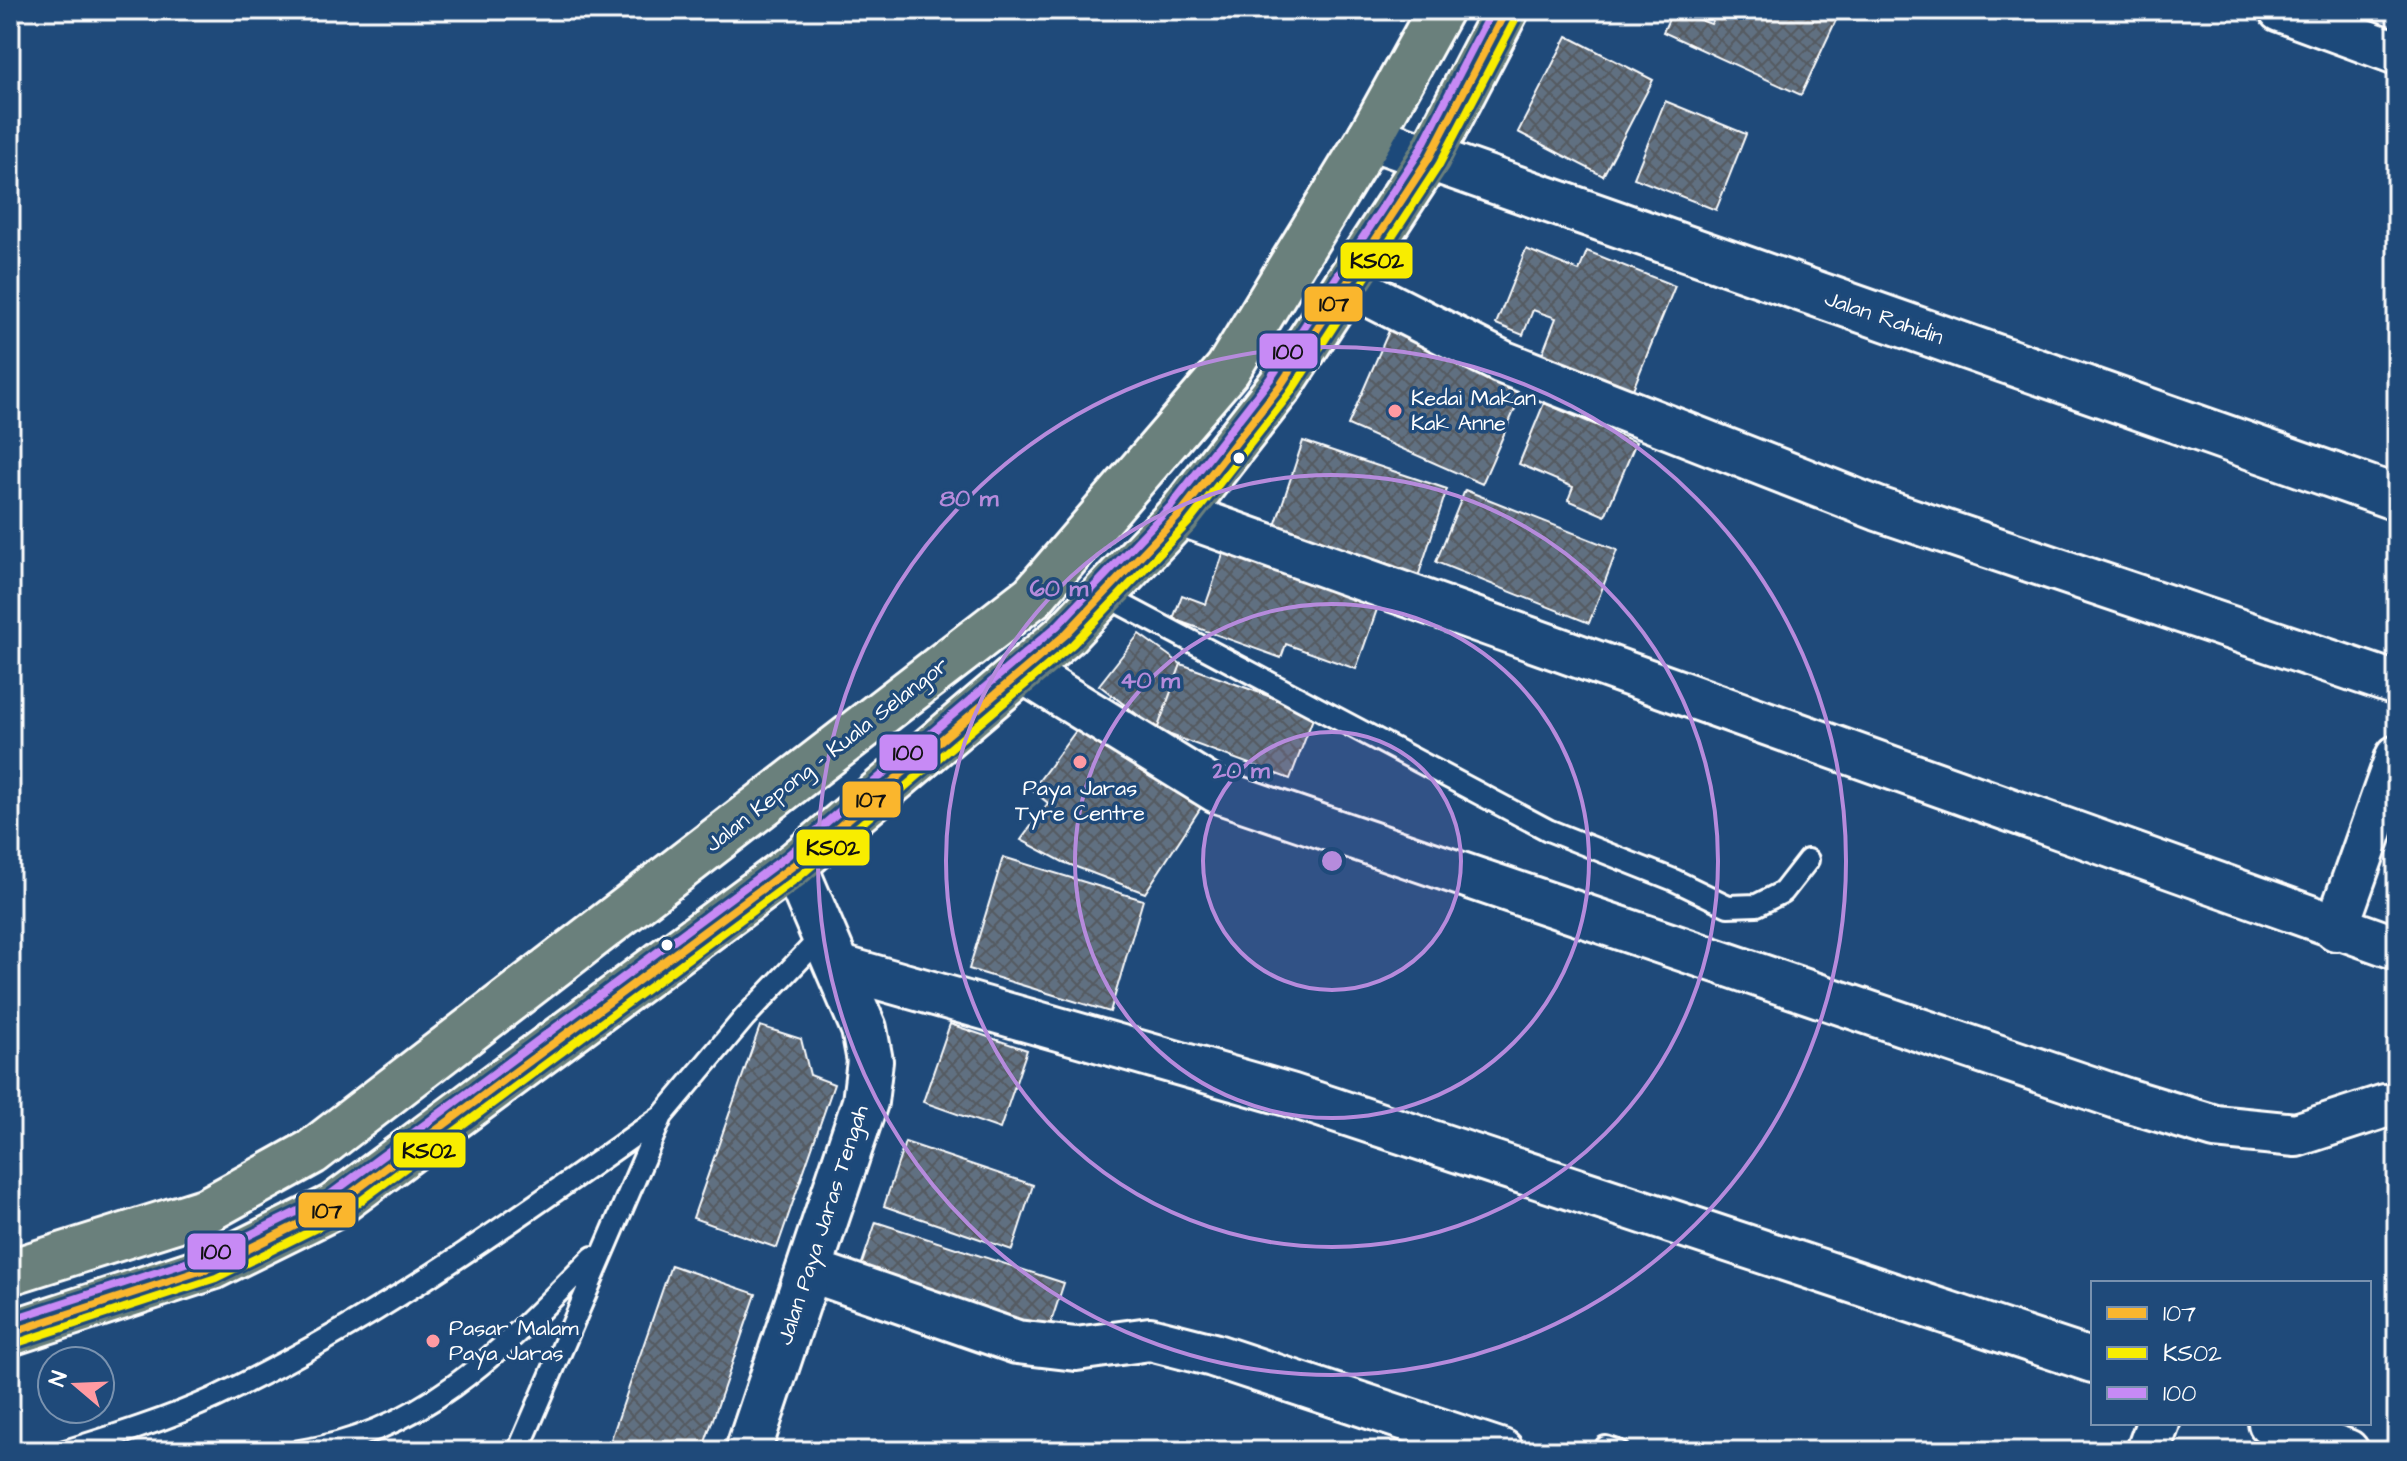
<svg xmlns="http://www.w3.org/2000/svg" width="2407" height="1461" font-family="'Architects Daughter',sans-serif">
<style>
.building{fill:url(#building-cross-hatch);stroke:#fff;stroke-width:2}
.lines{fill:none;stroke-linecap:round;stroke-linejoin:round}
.lane-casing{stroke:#fff;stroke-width:26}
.street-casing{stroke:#fff;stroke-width:48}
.secondary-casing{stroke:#fff;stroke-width:50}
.highway-casing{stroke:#fff;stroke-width:50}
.lane{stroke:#1f4a7a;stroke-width:20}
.street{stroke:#1f4a7a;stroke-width:42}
.secondary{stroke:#1f4a7a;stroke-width:44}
.highway{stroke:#6a807c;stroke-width:44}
.bus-1-casing{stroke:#1f4a7a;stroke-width:14}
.bus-2-casing{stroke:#1f4a7a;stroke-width:14}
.bus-3-casing{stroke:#1f4a7a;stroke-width:14}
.bus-1{stroke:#fab62d;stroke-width:8}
.bus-2{stroke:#f8ed00;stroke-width:8}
.bus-3{stroke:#c78af5;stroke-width:8}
.ring{fill:none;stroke:#b68bdc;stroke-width:4}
.poi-dot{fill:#ff9aa2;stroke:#1f4a7a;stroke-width:3}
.bus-dot{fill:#fff;stroke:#1f4a7a;stroke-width:3}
.labels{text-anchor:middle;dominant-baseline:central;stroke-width:7;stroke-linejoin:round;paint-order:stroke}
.street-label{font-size:22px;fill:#fff;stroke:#1f4a7a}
.poi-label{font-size:22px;fill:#fff;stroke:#1f4a7a;text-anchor:start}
.centre{fill:#b68bdc;stroke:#1f4a7a;stroke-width:4}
.ring-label{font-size:24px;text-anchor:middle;font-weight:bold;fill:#b68bdc;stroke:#1f4a7a;stroke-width:7;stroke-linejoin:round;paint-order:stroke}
.line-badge{stroke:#1f4a7a;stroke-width:3}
.pale-badge-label{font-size:22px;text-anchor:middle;font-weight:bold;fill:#111}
</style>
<defs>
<pattern id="building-cross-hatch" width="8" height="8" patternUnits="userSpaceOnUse" patternTransform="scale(2)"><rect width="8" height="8" fill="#617081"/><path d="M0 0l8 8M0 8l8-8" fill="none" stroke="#545a61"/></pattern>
</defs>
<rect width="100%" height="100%" fill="#1f4a7a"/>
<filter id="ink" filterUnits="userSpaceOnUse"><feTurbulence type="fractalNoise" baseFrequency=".0125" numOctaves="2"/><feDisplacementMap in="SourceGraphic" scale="16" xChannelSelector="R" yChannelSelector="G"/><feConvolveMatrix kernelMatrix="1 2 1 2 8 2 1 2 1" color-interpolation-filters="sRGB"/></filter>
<g filter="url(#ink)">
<path class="building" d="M1673 10 1711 24 1718 10H1819L1837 18 1801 95 1663 32Z
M1895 10H1933L1930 20Z
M1567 36 1653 80 1603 176 1518 132Z
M1665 101 1746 134 1716 210 1634 178Z
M1526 249 1579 271 1587 251 1675 286 1629 399 1539 362 1556 318 1533 310 1523 335 1496 324Z
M1391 326 1526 384 1482 484 1348 425Z
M1544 403 1636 442 1605 516 1568 500 1573 487 1519 464Z
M1303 441 1447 489 1418 577 1274 529Z
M1465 490 1617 550 1589 623 1436 562Z
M1228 540 1382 595 1356 669 1286 644 1281 658 1173 619 1182 595 1206 604Z
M1139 634 1181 664 1157 730 1099 685Z
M1181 664 1315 713 1290 779 1157 730Z
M1081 724 1207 798 1145 893 1063 862 1021 840 1048 803 1032 790Z
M1003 857 1143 900 1110 1012 969 969Z
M950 1024 1027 1050 1000 1129 923 1102Z
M760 1026 801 1039 810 1075 834 1084 777 1248 693 1218Z
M905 1142 1033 1185 1012 1250 884 1206Z
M876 1222 1064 1283 1046 1337 858 1275Z
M671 1265 756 1294 702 1451H607Z"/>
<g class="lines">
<g class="lane-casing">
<path id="lane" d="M1104 595 1548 830 1674 880 1728 906 1757 905 1783 892 1808 860
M1606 1447 1618 1451
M65 1451C114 1436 168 1419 214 1398 375 1322 518 1217 662 1116
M299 1451C428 1432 506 1345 593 1257
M518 1451 662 1116 745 1017 823 935"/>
</g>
<g class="street-casing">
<path id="street" d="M2280 10 2397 53
M1346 283 1502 362 1878 509 2397 684
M1180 514 2397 948
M1022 671 1217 791 2123 1099 2215 1127 2296 1135 2385 1106H2397
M2336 929 2397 757
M837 966 1290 1095 2093 1361
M809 1270 1017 1342 1076 1349 1150 1339 1213 1355 1502 1451
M2270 1423 2347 1451
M2148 1451 2158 1423"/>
</g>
<g class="secondary-casing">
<path id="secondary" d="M1370 137 2397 498
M748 1451 865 1102 870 1061 864 1029 794 865"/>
</g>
<g class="highway-casing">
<path id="highway" d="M10 1272 207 1210 312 1152 1033 596 1228 369 1370 137 1440 10
M10 1333 212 1267 333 1207 794 865 1065 635 1180 514 1280 386 1429 158 1506 10"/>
</g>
<use href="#lane" class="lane"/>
<use href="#street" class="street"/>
<use href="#secondary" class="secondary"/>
<use href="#highway" class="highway"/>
<g class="bus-1-casing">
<path id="bus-1" d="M10 1333 212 1267 333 1207 794 865 1065 635 1180 514 1280 386 1429 158 1506 10"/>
</g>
<g class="bus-2-casing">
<path id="bus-2" d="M14 1344 216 1278 339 1217 801 875 1073 644 1189 522 1290 393 1439 165 1517 16"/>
</g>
<g class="bus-3-casing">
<path id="bus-3" d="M10 1320 207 1256 327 1197 787 856 1057 626 1171 506 1270 379 1419 152 1492 10"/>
</g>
<use href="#bus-1" class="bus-1"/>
<use href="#bus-2" class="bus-2"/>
<use href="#bus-3" class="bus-3"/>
</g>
</g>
<circle cx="1332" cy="861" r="129" fill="#b68bdc" fill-opacity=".12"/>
<g class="ring">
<circle cx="1332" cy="861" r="129"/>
<circle cx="1332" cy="861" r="257"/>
<circle cx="1332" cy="861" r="386"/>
<circle cx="1332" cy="861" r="514"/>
</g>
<g class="poi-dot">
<circle cx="1395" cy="411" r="8"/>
<circle cx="1080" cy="762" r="8"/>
<circle cx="433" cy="1341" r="8"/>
</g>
<g class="bus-dot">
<circle cx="1239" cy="458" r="7"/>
<circle cx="667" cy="945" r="7"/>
</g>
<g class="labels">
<g class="street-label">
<text transform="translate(1884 318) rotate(19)">Jalan Rahidin</text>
<text transform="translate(827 755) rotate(-38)">Jalan Kepong - Kuala Selangor</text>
<text transform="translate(823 1225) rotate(-72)">Jalan Paya Jaras Tengah</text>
</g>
<g class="poi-label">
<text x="1411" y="398">Kedai Makan<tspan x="1411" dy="25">Kak Anne</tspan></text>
<text x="1080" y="788" text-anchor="middle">Paya Jaras<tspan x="1080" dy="25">Tyre Centre</tspan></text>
<text x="449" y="1328">Pasar Malam<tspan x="449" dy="25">Paya Jaras</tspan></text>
</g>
</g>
<circle cx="1332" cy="861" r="12" class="centre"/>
<g class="ring-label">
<text x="969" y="506">80 m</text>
<text x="1059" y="596">60 m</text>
<text x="1150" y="688">40 m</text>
<text x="1241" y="778">20 m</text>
</g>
<g class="line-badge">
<rect x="1339" y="241" width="75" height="39" rx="8" fill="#f8ed00"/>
<rect x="1303" y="285" width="61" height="38" rx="8" fill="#fab62d"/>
<rect x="1258" y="332" width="61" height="38" rx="8" fill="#c78af5"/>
<rect x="878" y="733" width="61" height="39" rx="8" fill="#c78af5"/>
<rect x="841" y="780" width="61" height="39" rx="8" fill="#fab62d"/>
<rect x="795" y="828" width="76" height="39" rx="8" fill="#f8ed00"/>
<rect x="392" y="1131" width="75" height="38" rx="8" fill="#f8ed00"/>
<rect x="297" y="1191" width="60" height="38" rx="8" fill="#fab62d"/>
<rect x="186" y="1232" width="61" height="39" rx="8" fill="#c78af5"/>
</g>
<g class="pale-badge-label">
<text x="1377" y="268">KS02</text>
<text x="1334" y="311">107</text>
<text x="1288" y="359">100</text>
<text x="908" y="760">100</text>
<text x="871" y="807">107</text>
<text x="833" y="855">KS02</text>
<text x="429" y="1158">KS02</text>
<text x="327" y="1218">107</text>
<text x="216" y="1259">100</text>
</g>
<rect width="2407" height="1461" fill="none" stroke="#1f4a7a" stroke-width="40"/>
<rect x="20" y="20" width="2367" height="1421" fill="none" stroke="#fff" stroke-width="3" filter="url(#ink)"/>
<rect x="2091" y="1281" width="280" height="144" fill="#1f4a7a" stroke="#7992af" stroke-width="2"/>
<rect x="2107" y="1307" width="40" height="12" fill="#fab62d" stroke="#7992af" stroke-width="2"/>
<text x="2163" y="1321" font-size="24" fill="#ffffff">107</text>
<rect x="2107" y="1347" width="40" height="12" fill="#f8ed00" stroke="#7992af" stroke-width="2"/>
<text x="2163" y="1361" font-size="24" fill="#ffffff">KS02</text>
<rect x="2107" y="1387" width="40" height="12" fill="#c78af5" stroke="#7992af" stroke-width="2"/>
<text x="2163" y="1401" font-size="24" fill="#ffffff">100</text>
<g transform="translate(76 1385) rotate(289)"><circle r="38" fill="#1f4a7a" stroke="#7992af" stroke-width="2"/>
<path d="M0-6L14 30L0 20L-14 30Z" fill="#ff9aa2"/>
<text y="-12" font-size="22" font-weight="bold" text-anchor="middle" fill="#ffffff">N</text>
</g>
</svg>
